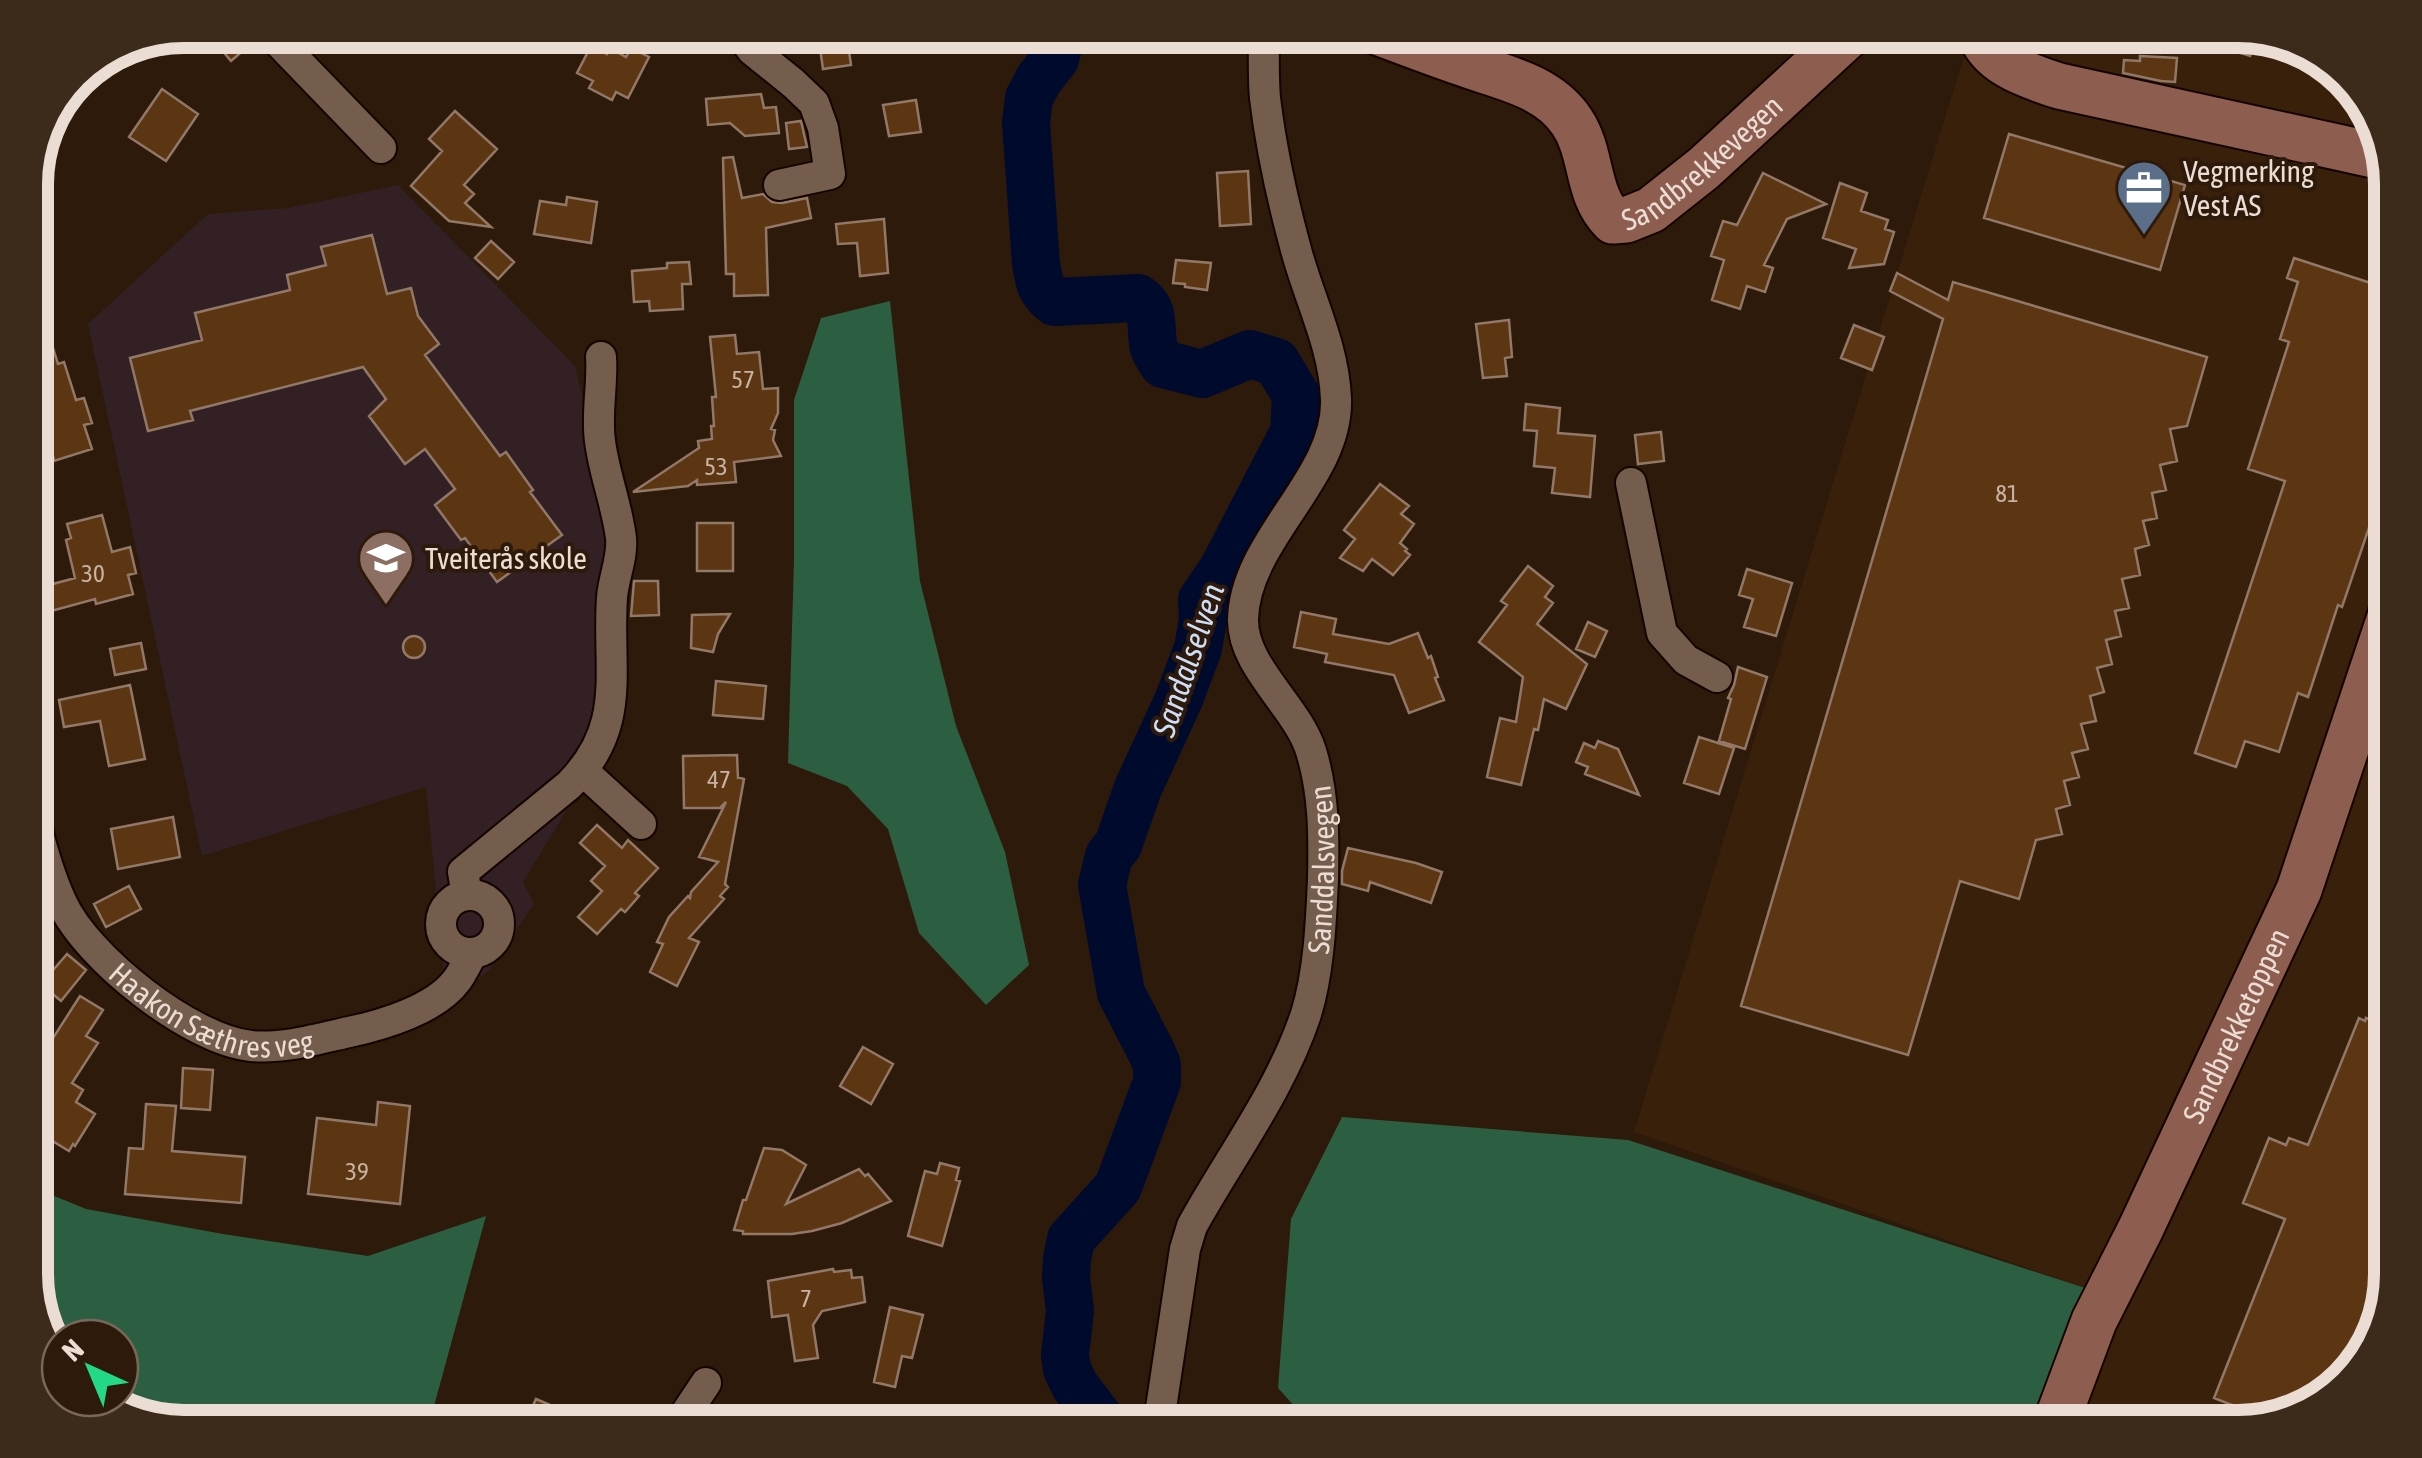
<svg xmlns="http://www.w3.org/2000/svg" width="2422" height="1458" font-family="'Asap Condensed',sans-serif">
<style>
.built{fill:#38200b}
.education{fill:#332024}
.forest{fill:#2c5e41}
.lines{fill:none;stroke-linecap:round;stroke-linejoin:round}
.river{stroke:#000a2d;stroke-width:48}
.building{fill:#5c3512;stroke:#917867;stroke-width:2.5}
.street-casing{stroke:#140500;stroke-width:34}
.secondary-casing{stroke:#140500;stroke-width:49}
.street{stroke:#745d4c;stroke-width:30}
.secondary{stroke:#8d5d50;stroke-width:45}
.labels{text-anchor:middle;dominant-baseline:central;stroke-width:8;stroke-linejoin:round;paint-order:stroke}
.number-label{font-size:25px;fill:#c7b3a3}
.street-label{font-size:30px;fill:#ebddd3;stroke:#2d1a0a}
.poi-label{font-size:30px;fill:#ebddd3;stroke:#2d1a0a;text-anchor:start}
.water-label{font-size:32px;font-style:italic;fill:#cedef9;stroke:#2d1a0a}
.rim{fill:none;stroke:#ebddd3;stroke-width:12}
</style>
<rect width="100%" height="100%" fill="#2d1a0a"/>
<path class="built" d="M1978 30H2238L2316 51 2371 106 2392 174V1275L2316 1407 2239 1428H2035L2085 1288 1634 1132 1947 111 1966 51Z"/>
<path class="education" d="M398 185 575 366 624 576 610 739 523 882 534 904 490 969 450 1004 444 975 426 787 202 856 88 324 208 214 289 208Z"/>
<path class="forest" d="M890 301 920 581 956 726 1005 852 1029 965 986 1005 919 933 888 829 847 786 788 763 794 560V400L821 318Z
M1342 1117 1628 1140 2116 1298 2057 1428H1314L1278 1388 1291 1219Z
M30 1186 86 1209 223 1234 368 1256 486 1216 428 1428H184L106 1407 97 1398H120V1338H60V1361L51 1352 30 1284Z"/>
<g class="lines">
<path class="river" d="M1062 30 1055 59 1039 79 1029 98 1026 123 1036 264C1039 280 1040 292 1055 302L1138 298C1157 310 1149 330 1154 348 1156 354 1160 359 1163 364L1202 374 1250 354 1276 362 1296 395 1294 432 1223 569 1202 600 1203 620 1198 648 1179 699 1138 788 1118 845 1109 856 1102 885 1121 993 1152 1053 1157 1065V1082L1118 1187 1071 1239 1067 1259 1066 1278 1070 1311 1065 1355 1067 1369 1075 1386 1107 1428"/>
</g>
<path class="building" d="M205 30H243L253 42 231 61Z
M846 30 851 65 823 69 818 34Z
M2183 30H2238L2257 35 2250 56 2182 34Z
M591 46 607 54 610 48 626 57 631 48 649 57 628 98 616 92 612 100 589 88 593 81 577 73Z
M2140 56 2177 58 2175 82 2161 81 2123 73 2124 60 2140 61Z
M162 89 198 114 166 161 129 137Z
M761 94 764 108 776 107 779 133 745 136 730 123 708 125 706 99Z
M916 100 921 132 889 136 883 105Z
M455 111 497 149 464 185 474 194 465 203 491 227 449 221 411 186 442 151 429 139Z
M801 121 807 147 789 149 786 123Z
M2009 134 2185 185 2160 270 1984 218Z
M733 157 742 198 763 194 772 202 782 203 807 198 811 218 766 228 768 295 734 296V274H726L723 158Z
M1248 171 1251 224 1220 226 1217 173Z
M1763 173 1826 204 1787 219 1764 265 1773 268 1765 292 1747 286 1740 309 1712 300 1724 260 1711 256 1723 221 1737 225Z
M1840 183 1867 193 1861 211 1888 220 1885 229 1894 232 1884 264 1849 268 1856 249 1823 238Z
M567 197 597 202 591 243 534 234 540 201 566 205Z
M884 219 888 273 860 276 857 243 838 244 836 224Z
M372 235 387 294 411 288 418 316 439 344 425 355 500 456 506 452 533 490 530 492 562 535 497 582 465 538 461 540 435 505 455 489 425 449 405 464 369 416 386 399 363 367 190 411 193 420 148 431 130 358 202 340 195 313 290 290 287 275 326 265 321 247Z
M491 241 514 262 498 279 475 258Z
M2294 258 2392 290V460L2342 607 2338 605 2308 697 2298 693 2279 752 2245 741 2236 767 2195 753 2285 481 2248 469 2289 342 2280 339 2298 282 2287 278Z
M1176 260 1211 263 1207 290 1185 287V284L1173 283Z
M689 262 691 284H682L683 309 650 311 649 301 634 302 632 271 667 268V263Z
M1897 273 1948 300 1953 282 2207 357 2187 426 2170 429 2177 461 2160 465 2166 490 2152 493 2157 518 2143 521 2149 545 2135 549 2140 575 2122 579 2129 608 2115 611 2121 636 2106 640 2112 664 2097 668 2104 692 2090 696 2096 721 2081 724 2088 749 2072 753 2079 777 2064 781 2070 805 2056 809 2062 834 2036 840 2019 899 1960 881 1908 1055 1741 1006 1943 319 1890 291Z
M30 290H35L58 364 64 362 76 400 84 398 92 423 84 425 92 449 54 461 53 456 30 463Z
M1509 320 1512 357 1505 358 1507 376 1483 378 1476 324Z
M1854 325 1884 337 1872 370 1841 358Z
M735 335 737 354 759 352 763 389 778 388V413L771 429 775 430 773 440 781 456 734 462 736 482 697 485V480L688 486 633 492 699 448 698 441 712 439 711 426H714L712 397H716L710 337Z
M1526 404 1560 408 1558 433 1595 436 1590 497 1552 493 1555 468 1534 466 1537 431 1524 430Z
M1661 432 1664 461 1638 464 1635 435Z
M1380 484 1409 506 1401 514 1414 524 1400 543 1407 549 1405 551 1410 555 1393 575 1372 559 1363 571 1340 558 1355 539 1344 530Z
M102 515 112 552 130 547 136 573 128 575 133 594 96 604 95 599 44 613 38 588 75 578 66 540 71 538 67 524Z
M697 523H733V571H697Z
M1528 566 1553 586 1545 597 1553 603 1537 624 1587 664 1566 709 1544 699 1538 730 1534 729 1521 785 1487 777 1500 718 1516 722 1523 677 1479 642 1507 605 1501 601Z
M1747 569 1792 583 1776 636 1744 627 1753 599 1739 595Z
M634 581H658L659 615 631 616Z
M1301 612 1336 619 1333 634 1389 644 1418 633 1428 658 1431 656 1438 677 1435 678 1444 700 1409 713 1394 675 1325 662 1327 654 1294 647Z
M730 614 718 634 713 652 691 648 692 615Z
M1588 622 1607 631 1595 657 1576 649Z
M403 647a11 11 0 1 1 22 0a11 11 0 1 1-22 0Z
M141 643 146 669 115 675 110 649Z
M1738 667 1767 677 1745 749 1719 741 1731 699 1728 698 1734 685Z
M716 681 766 686 763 719 713 715Z
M130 685 145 759 109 766 100 721 64 727 59 700Z
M1699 737 1734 748 1719 794 1684 783Z
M1598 741 1618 749 1639 795 1585 774 1588 767 1576 762 1584 743 1595 748Z
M737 755 738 779V777L744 779 725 884 728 887 720 896 724 899 689 938 699 942 677 986 650 972 663 944 657 942 669 917 688 896 690 898 691 892 718 862 699 857 726 802 720 808H684L683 756Z
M173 817 180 857 118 869 111 829Z
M597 825 622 848 628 840 658 868 635 893 639 896 625 912 621 909 597 934 578 917 602 891 591 881 605 866 580 843Z
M1348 848 1416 863 1442 872 1431 903 1370 882 1368 891 1342 884V871Z
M129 886 141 909 106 927 94 904Z
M67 954 86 970 61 1001 41 984Z
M80 996 103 1010 86 1036 98 1043 72 1083 83 1090 76 1102 95 1114 75 1146 73 1144 69 1151 46 1137 50 1130 30 1117V1074Z
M2359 1018 2365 1021 2366 1018 2392 1028V1275L2371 1352 2316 1407 2270 1420 2214 1398 2285 1219 2243 1203 2269 1138 2286 1145 2289 1138 2308 1145Z
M863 1047 893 1064 871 1104 840 1086Z
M183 1068 213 1070 210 1110 181 1108Z
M378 1102 410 1106 400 1204 308 1194 317 1118 376 1125Z
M146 1104 176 1106 172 1151 245 1157 241 1203 125 1194 129 1148 143 1149Z
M764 1148 782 1150 806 1165 786 1204 859 1169 865 1176 868 1174 891 1201 842 1223 812 1231 792 1234H743V1231L734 1230 743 1200H746Z
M940 1163 959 1168 956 1180 960 1181 942 1246 908 1236 925 1171 937 1174Z
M833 1269 834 1272 851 1270 852 1278 862 1277 865 1302 822 1311 813 1325 818 1358 795 1361 788 1315 772 1317 768 1281Z
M890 1307 923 1315 912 1358 902 1356 895 1387 874 1382Z
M536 1399 564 1411 557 1428H523Z"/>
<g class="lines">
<g class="street-casing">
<g id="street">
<path d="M267 30 381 148"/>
<path d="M737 30 752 50 793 83 814 103 823 128 830 174 779 185"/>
<path d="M1631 483 1662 633 1686 660 1717 677"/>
<path d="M583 771 641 824"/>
<path id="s1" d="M30 801C38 836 47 871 62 903 87 958 191 1040 251 1046 283 1049 318 1039 349 1032 383 1025 436 1009 457 980 463 972 467 962 472 954"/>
<path d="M467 895 463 872 569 785C628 726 607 672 612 598 613 579 623 558 621 538 617 505 604 474 600 441 596 413 603 385 601 357"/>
<circle cx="470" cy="924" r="29"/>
<path d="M676 1428 706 1383"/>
<path id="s2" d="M1158 1428 1185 1249 1192 1226C1230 1157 1281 1090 1306 1014 1319 972 1321 922 1323 879 1324 836 1324 793 1311 751 1297 706 1242 667 1243 619 1245 539 1339 478 1336 399 1334 345 1308 297 1295 246 1282 198 1271 148 1265 98 1263 76 1264 52 1264 30"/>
</g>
</g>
<g class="secondary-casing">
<g id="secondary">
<path id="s3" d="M1372 30C1401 41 1430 52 1459 62 1499 77 1547 84 1572 122 1593 153 1586 195 1613 221L1626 220 1651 210 1704 168 1854 30"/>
<path d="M1979 30C1988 64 2029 76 2059 86L2387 158"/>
<path id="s4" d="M2054 1428 2094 1321 2141 1228 2299 890 2392 611"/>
</g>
</g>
<use href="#street" class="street"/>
<use href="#secondary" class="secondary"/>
</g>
<defs>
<g id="office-pin" transform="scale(2.875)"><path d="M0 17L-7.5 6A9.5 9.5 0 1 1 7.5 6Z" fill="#5c6f8a" stroke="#2d1a0a"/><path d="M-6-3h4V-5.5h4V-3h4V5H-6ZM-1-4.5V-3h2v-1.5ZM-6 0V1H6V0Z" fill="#fff"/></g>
<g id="school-pin" transform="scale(2.875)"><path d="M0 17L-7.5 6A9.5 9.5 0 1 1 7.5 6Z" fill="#8d6e63" stroke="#2d1a0a"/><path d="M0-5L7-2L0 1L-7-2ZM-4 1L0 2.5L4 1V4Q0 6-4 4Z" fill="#fff"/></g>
</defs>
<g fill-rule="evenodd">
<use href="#office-pin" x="2144" y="188"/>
<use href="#school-pin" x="386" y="558"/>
</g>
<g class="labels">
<g class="number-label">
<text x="743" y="379">57</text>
<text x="716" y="466">53</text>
<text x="2007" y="493">81</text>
<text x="93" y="573">30</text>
<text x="719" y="779">47</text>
<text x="357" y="1171">39</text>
<text x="806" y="1298">7</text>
</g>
<g class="street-label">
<text stroke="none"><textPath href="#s3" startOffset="440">Sandbrekkevegen</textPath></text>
<text stroke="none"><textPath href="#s2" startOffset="592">Sanddalsvegen</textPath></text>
<text stroke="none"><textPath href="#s1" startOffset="302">Haakon Sæthres veg</textPath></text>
<text stroke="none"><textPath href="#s4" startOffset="442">Sandbrekketoppen</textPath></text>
</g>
<g class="poi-label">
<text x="2183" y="171">Vegmerking<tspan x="2183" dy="34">Vest AS</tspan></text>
<text x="425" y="558">Tveiterås skole</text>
</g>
<g class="water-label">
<text transform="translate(1188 660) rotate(-71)">Sandalselven</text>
</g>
</g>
<path d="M0 0H2422V1458H0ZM184 48H2238A136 136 0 0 1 2374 184V1274A136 136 0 0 1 2238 1410H184A136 136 0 0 1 48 1274V184A136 136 0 0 1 184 48Z" fill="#3c2a1a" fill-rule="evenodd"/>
<path class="rim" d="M184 48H2238A136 136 0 0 1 2374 184V1274A136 136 0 0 1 2238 1410H184A136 136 0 0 1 48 1274V184A136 136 0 0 1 184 48Z"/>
<g transform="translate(90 1368) rotate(316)"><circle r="48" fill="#2d1a0a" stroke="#79685a" stroke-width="2.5"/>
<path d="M0-8L18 38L0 25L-18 38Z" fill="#23d886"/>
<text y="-15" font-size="28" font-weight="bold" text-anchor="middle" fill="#ebddd3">N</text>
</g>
</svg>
